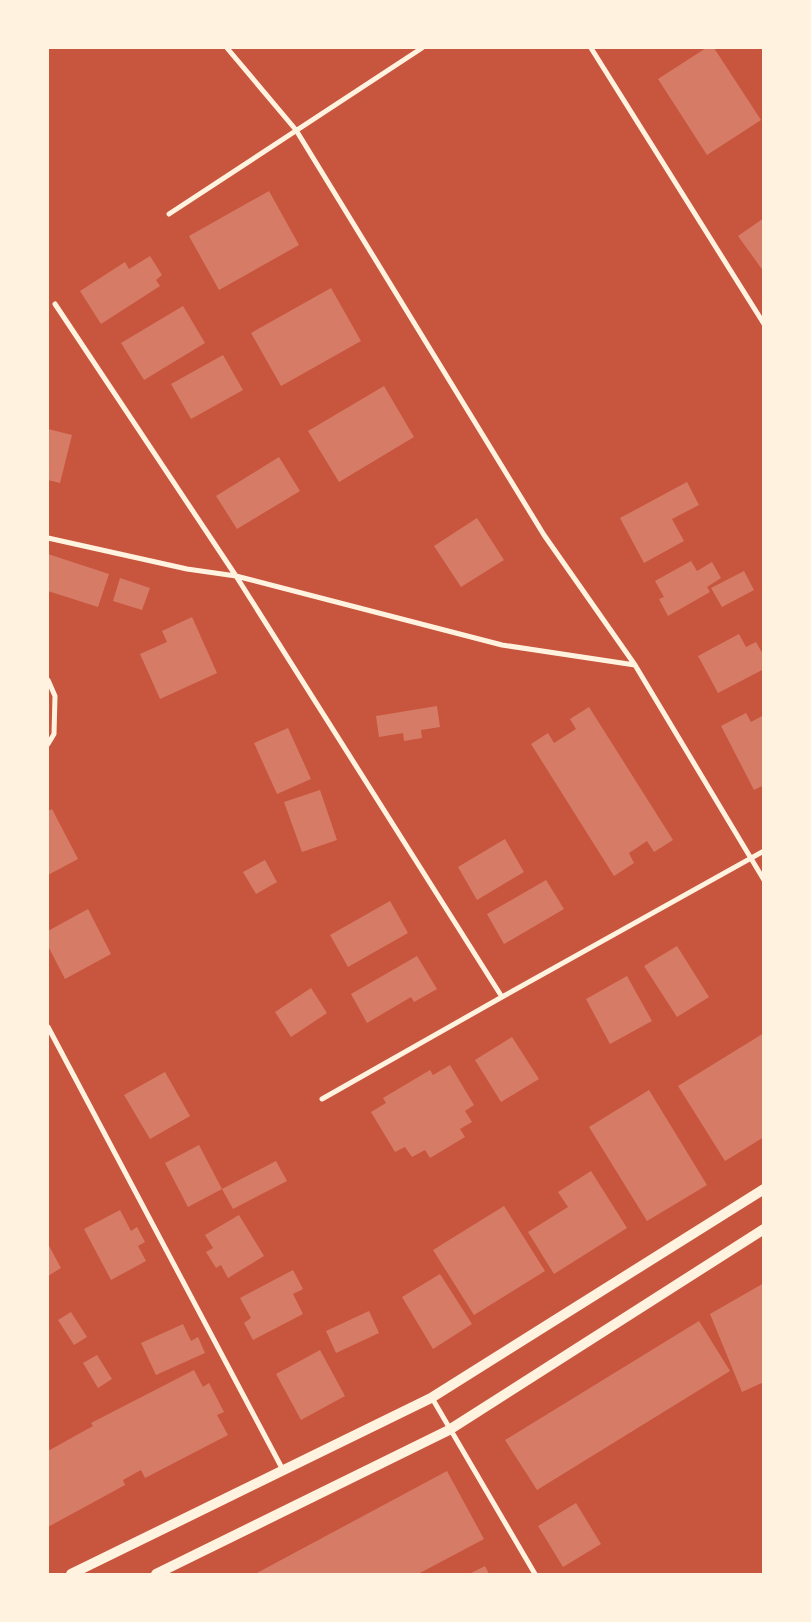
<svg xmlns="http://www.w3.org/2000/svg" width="811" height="1622" font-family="Lato,sans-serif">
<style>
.building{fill:#d67c66}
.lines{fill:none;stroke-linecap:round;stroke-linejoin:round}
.minor{stroke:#fff3e0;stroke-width:5}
.secondary{stroke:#fff3e0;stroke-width:10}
</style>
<rect width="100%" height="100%" fill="#c8553d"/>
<path class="building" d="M706 48H714L761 120 707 155 658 79Z
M269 191 299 245 219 290 189 236Z
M764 218V272L738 236Z
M150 256 162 275 156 280 160 286 101 324 80 291 125 262 129 269Z
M331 288 361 341 281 386 251 333Z
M183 306 205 343 144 380 121 343Z
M223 355 243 390 191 419 171 384Z
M384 386 414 437 339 482 308 431Z
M48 429 72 435 60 483 48 480Z
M279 457 300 491 237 529 216 496Z
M687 482 699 505 672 519 684 541 644 563 620 518Z
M477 518 504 560 461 587 434 546Z
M48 554 109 574 98 607 48 591Z
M691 561 697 571 712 562 721 578 707 587 710 592 668 616 659 599 664 597 655 581Z
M744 571 754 590 722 607 711 588Z
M120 578 150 588 142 610 113 601Z
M192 617 217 673 160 699 140 654 167 642 162 631Z
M739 634 746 647 756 642 764 656V669L718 693 698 656Z
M437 706 440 727 421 730 422 738 404 741 403 733 379 737 376 716Z
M589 707 673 840 654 852 647 841 629 853 634 863 614 876 531 744 548 733 554 743 576 729 570 719Z
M746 713 751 722 764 715V785L754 790 721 726Z
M288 728 311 779 277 794 254 743Z
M320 790 337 840 302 852 284 802Z
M52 809 78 859 48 875V811Z
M505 839 524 872 477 900 458 867Z
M265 860 277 882 256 894 243 872Z
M546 880 564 909 504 944 487 914Z
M390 901 408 933 348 967 330 935Z
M88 909 111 954 65 979 48 946V931Z
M677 946 709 997 677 1017 644 966Z
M417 956 437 989 414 1002 411 997 367 1023 351 994Z
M627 976 652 1021 610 1044 586 999Z
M311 988 327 1013 291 1037 275 1012Z
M764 1033V1137L725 1161 678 1086Z
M512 1037 539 1079 501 1102 475 1060Z
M450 1065 474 1105 465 1111 472 1122 460 1129 465 1137 430 1158 425 1150 412 1157 405 1147 395 1152 371 1112 386 1103 383 1098 430 1070 433 1075Z
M165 1072 190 1116 150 1139 124 1095Z
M649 1090 707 1185 647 1221 589 1127Z
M199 1145 222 1189 188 1207 165 1163Z
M276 1161 287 1181 233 1209 222 1189Z
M591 1171 627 1228 554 1274 528 1232 568 1207 558 1192Z
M504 1206 545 1271 474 1315 433 1250Z
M120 1210 131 1231 137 1227 145 1242 138 1246 146 1261 111 1280 84 1229Z
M239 1215 264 1256 228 1278 221 1265 216 1268 206 1252 213 1248 205 1235Z
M48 1244 61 1268 48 1276Z
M293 1270 303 1289 293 1294 303 1314 253 1340 244 1323 251 1318 240 1298Z
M440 1274 472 1324 433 1349 402 1297Z
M764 1283V1382L742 1392 710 1314Z
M369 1311 379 1333 336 1353 326 1331Z
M71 1312 87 1337 74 1345 58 1320Z
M699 1321 730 1371 537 1490 505 1440Z
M183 1324 191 1341 198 1337 205 1353 156 1375 141 1343Z
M320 1350 345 1396 301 1420 276 1374Z
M97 1355 112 1379 98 1388 83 1363Z
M194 1370 203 1387 209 1383 224 1412 217 1415 228 1435 145 1478 141 1470 123 1480 125 1485 48 1527V1451L93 1426 91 1423Z
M447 1471 484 1539 418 1574H255Z
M576 1503 601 1544 563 1567 538 1526Z
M485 1566 489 1574H469Z"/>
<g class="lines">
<path class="minor" d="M227 48 296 130 544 535 635 665 764 880
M591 48 764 324
M169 214 422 48
M55 304 236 576 502 997 764 851
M48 538 187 569 236 576 502 645 635 665
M48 680 55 696 54 734 48 744
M48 1027 283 1470
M322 1099 502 997
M432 1398 535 1574"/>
<path class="secondary" d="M71 1574 431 1398 764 1189
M156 1574 449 1430 764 1229"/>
</g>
<rect width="811" height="1622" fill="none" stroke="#fff3e0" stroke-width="98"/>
</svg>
